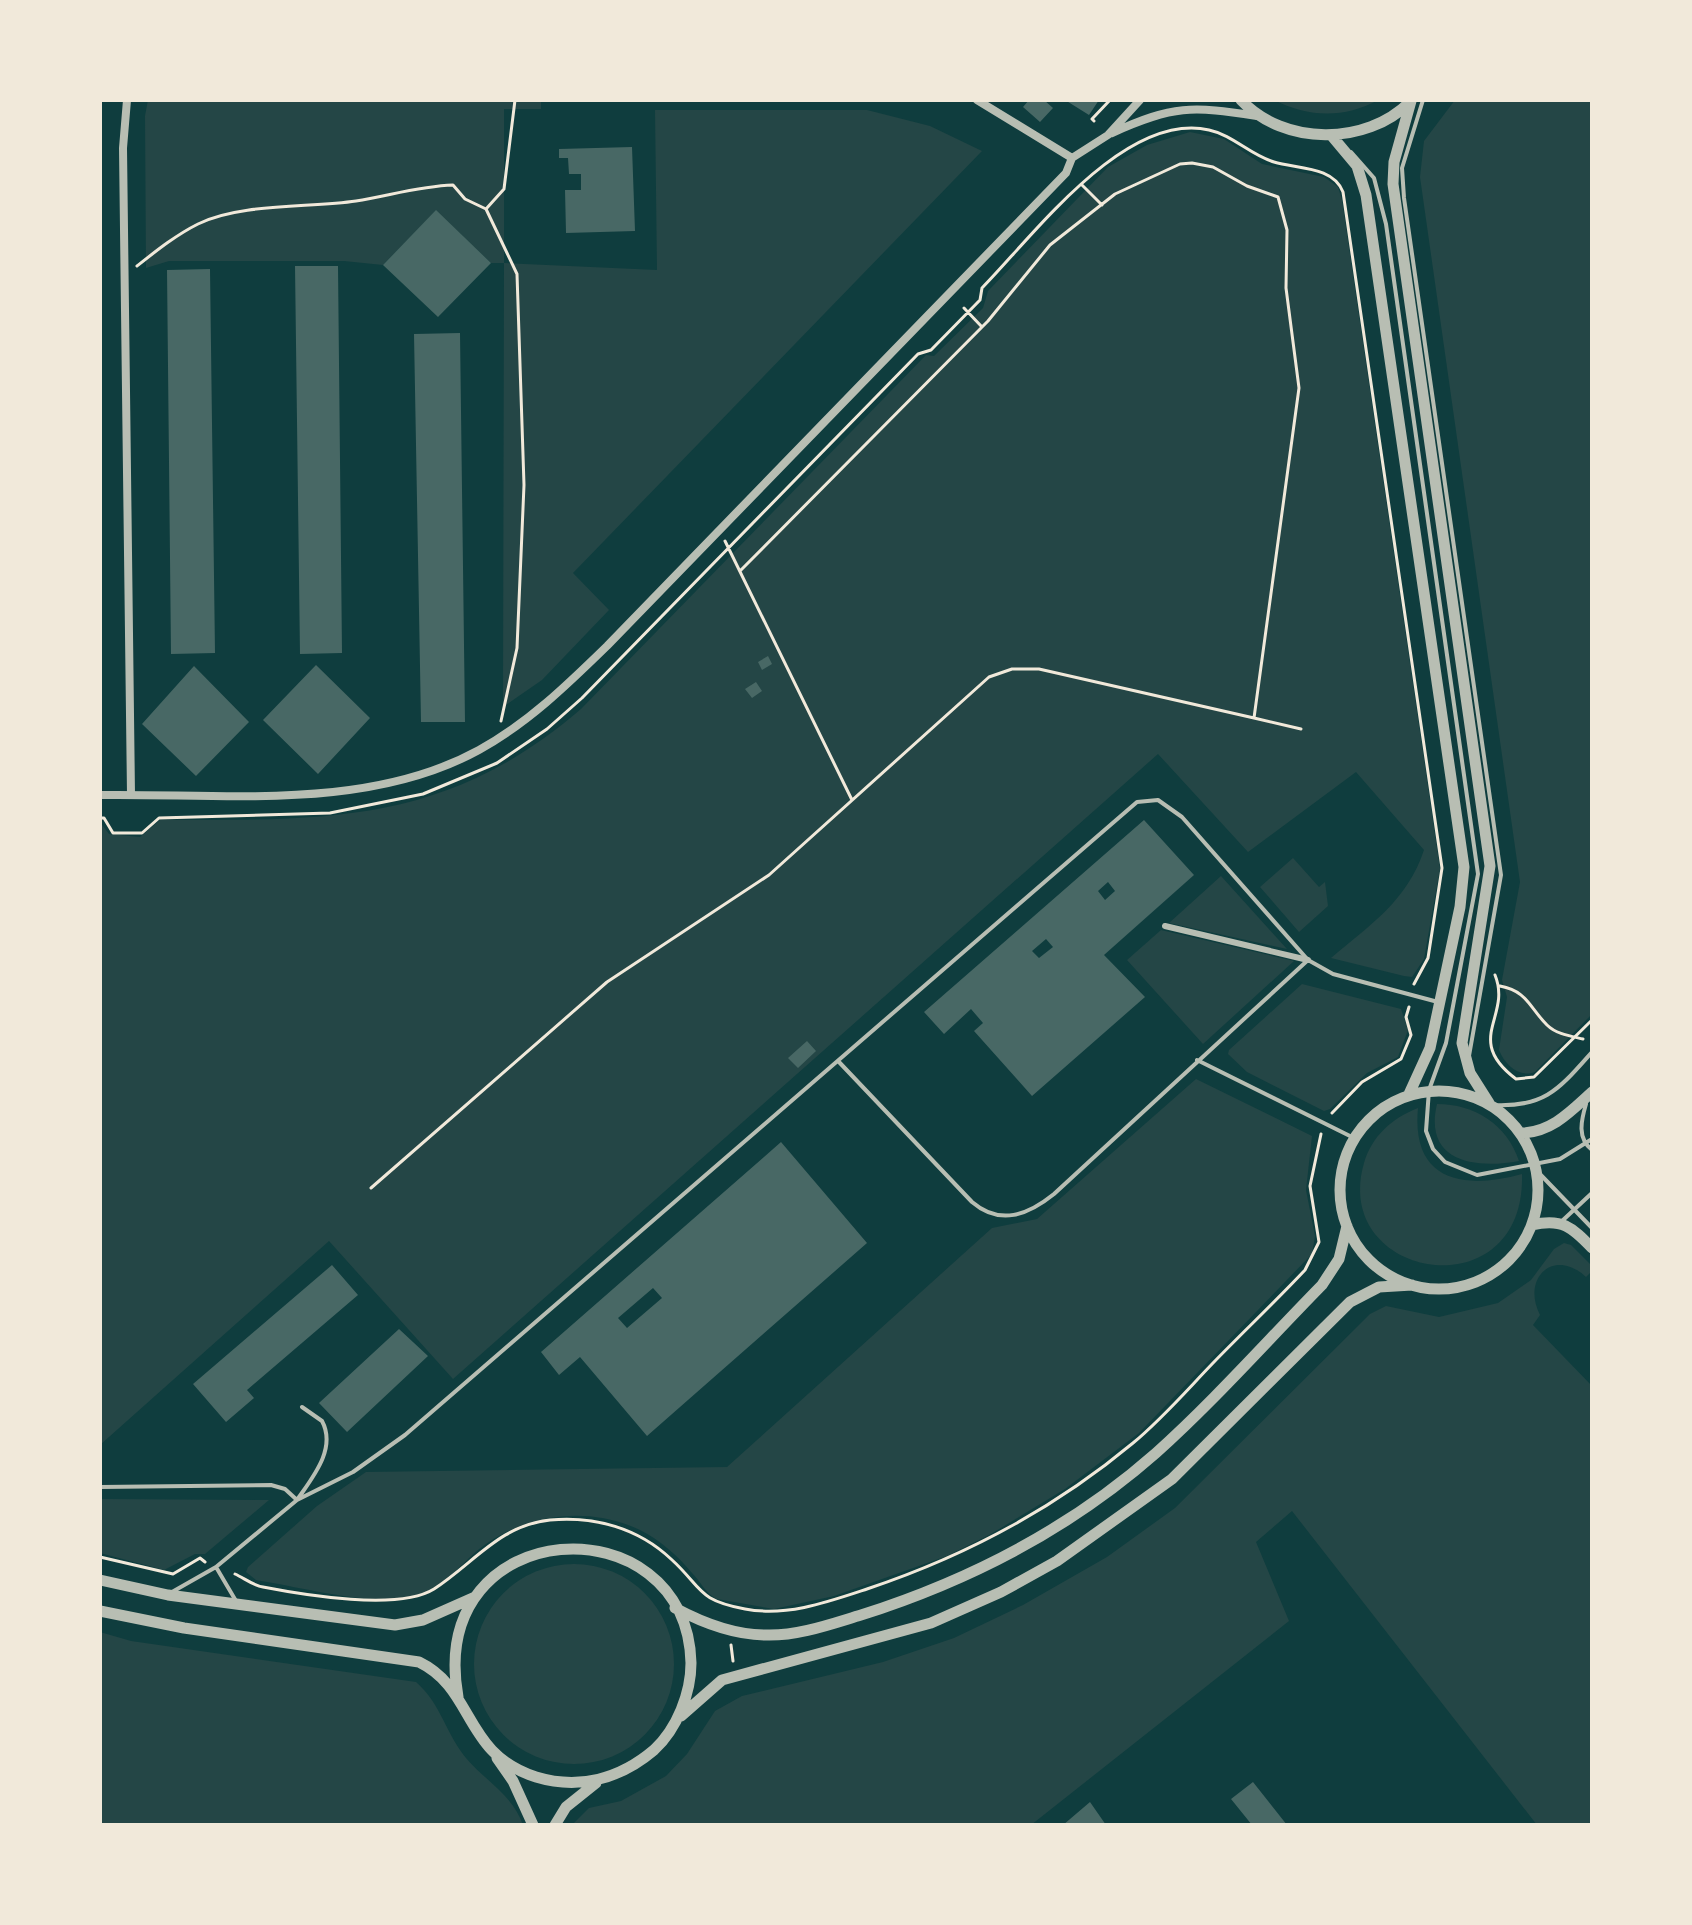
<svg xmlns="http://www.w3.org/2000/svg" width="1692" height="1925" font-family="Manrope,sans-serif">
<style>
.green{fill:#244646}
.building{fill:#486865;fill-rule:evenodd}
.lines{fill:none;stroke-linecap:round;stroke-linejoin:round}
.path{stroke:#f1e9da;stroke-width:3}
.service{stroke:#b8beb3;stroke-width:4}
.pedestrian{stroke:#b8beb3;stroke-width:6}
.minor{stroke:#b8beb3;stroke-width:8}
.tertiary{stroke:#b8beb3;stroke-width:11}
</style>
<rect width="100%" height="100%" fill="#0f3d3e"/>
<path class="green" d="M148 100H541V109H504V263L657 270 655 110H867L930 126 982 151 573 573 609 610 542 680 503 707 504 263H491L436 211 383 265 344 261H169L146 268 145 116Z
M1274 100H1378C1344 119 1307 117 1274 100Z
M1455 100H1592V1014L1535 1072C1519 1078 1505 1065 1499 1050L1507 997 1502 980 1520 882 1420 177 1424 141Z
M1190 132 1224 139 1262 164 1324 177 1338 187 1342 200 1440 869 1424 959 1412 977 1404 976 1331 958C1371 924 1407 901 1424 850L1356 772 1248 852 1158 754 453 1379 329 1241 100 1445V822L109 834 140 837 160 820C328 820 446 825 581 709L926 355 934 356 983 308 988 291 1108 167 1147 145Z
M1293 858 1319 887 1325 882 1328 906 1299 932 1260 887Z
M1221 876 1287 949 1169 923Z
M1161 930 1294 961 1203 1044 1127 960Z
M1302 984 1401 1009 1408 1030 1398 1057 1367 1073 1330 1109 1324 1111 1247 1072 1228 1054 1229 1050Z
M1196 1079 1312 1136 1306 1190 1315 1236 1312 1254 1139 1433 1065 1489 991 1534 947 1556 834 1596 774 1609 717 1599C705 1593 701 1582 692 1573 678 1556 660 1540 640 1530 587 1505 523 1514 478 1550 458 1567 442 1589 414 1596 371 1607 301 1587 256 1580L246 1572 248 1567 317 1506 366 1472 727 1467 992 1228 1037 1219Z
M1437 1104C1474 1104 1507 1124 1519 1161 1477 1169 1423 1163 1437 1104Z
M1418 1108C1411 1182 1464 1190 1522 1174 1526 1313 1330 1280 1364 1163 1372 1136 1392 1118 1418 1108Z
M1564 1243 1571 1245 1592 1266V1271L1586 1277C1554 1247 1521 1278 1540 1315L1533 1325 1592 1386V1825H1537L1292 1511 1256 1542 1289 1621 1031 1825H572L589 1808 621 1801 666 1776 687 1754 715 1711 742 1696 883 1662 954 1638 1023 1605 1107 1557 1175 1508 1370 1314 1386 1306 1439 1317 1498 1303 1531 1280 1554 1249Z
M100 1499 269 1500 205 1554H195L164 1570 100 1553Z
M474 1664a100 100 0 1 1 200 0a100 100 0 1 1-200 0Z
M100 1632 131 1641 416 1682C438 1701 444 1726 460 1750 478 1777 512 1792 523 1825H100Z"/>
<path class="building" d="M1029 100H1044L1053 108 1040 122 1023 107Z
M1065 100H1099L1089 115Z
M632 147 635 231 566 233 565 190H581V174H569L568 158H559V149Z
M436 210 491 263 438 317 383 265Z
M295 266H338L342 653 300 654Z
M210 269 215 653 171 654 167 270Z
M460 333 465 722H421L414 334Z
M768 656 772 664 762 670 758 662Z
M316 665 370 718 318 774 263 720Z
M194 666 249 722 196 776 142 724Z
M756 682 762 691 752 698 745 689Z
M1144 820 1194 875 1104 955 1145 997 1032 1096 974 1031 983 1023 971 1009 944 1034 924 1012ZM1108 882 1115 891 1105 900 1098 891ZM1046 939 1053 947 1039 958 1032 951Z
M807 1041 816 1051 798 1068 788 1058Z
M781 1142 867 1243 647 1436 580 1357 559 1375 541 1352ZM653 1288 662 1298 627 1328 618 1318Z
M332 1265 358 1295 247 1390 254 1398 226 1422 193 1384Z
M399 1329 428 1356 347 1432 319 1403Z
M1253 1782 1287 1825H1252L1231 1799Z
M1090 1802 1106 1825H1063Z"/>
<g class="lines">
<path class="path" d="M1094 121 1092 119 1110 100
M1082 185 1102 205
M486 209 504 189 515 100
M137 266C156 251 176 235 198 224 239 203 310 208 356 201 388 196 420 186 453 185L465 199 486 209 517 274 524 485 517 648 501 721
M964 308 982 327
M725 541 852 800
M1254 718 1301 729
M100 818H104L113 833H142L159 818 330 813 423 794 497 763 547 729 582 698 918 354 931 350 980 300 982 288C1034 235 1125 111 1209 130 1233 135 1250 155 1274 162 1297 169 1333 166 1343 192L1442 868 1428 958 1414 984
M1495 975C1512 1017 1463 1039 1516 1079L1534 1077 1592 1020
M1500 986C1527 991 1529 1007 1547 1025 1556 1034 1570 1036 1583 1039
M1332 1113 1362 1082 1401 1059 1411 1035 1406 1017 1409 1007
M371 1188 607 982 769 875 989 677 1012 669H1039L1254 718 1299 388 1286 288 1287 230 1278 197 1247 186 1213 167 1192 163 1180 164 1115 194 1050 245 988 321 740 571
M100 1557 173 1574 200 1558 205 1562
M235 1574C244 1578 252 1585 263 1587 304 1595 399 1611 434 1589 474 1563 500 1525 550 1520 595 1516 638 1528 671 1559 703 1588 696 1600 745 1609 786 1617 828 1602 867 1589 963 1557 1055 1508 1133 1443 1162 1419 1187 1390 1213 1363 1243 1332 1275 1302 1305 1270L1319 1242 1310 1186 1321 1134
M731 1645 733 1661"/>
<path class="service" d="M1423 100 1402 168 1404 198 1501 875 1469 1056
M1351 152 1374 178 1386 224 1478 874 1446 1043 1429 1090 1426 1131 1433 1149 1445 1162 1477 1175 1560 1159 1592 1139
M1308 960 1333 974 1438 1002
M1197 1060 1354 1138
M1586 1104C1581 1121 1577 1138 1592 1150
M1492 1105C1545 1108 1559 1089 1592 1052
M1537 1171 1592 1228
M1562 1221 1592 1193
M302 1407 322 1421C337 1449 312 1478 297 1500L353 1472 405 1435 1137 802 1158 800 1182 817 1308 960 1054 1194C1028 1215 1000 1226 972 1202L839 1062
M100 1487 271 1485 285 1489 297 1500 216 1567
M172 1592 216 1567 236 1601"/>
<path class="pedestrian" d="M1165 926 1308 960"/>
<path class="minor" d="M127 100 123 148 131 795
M977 100 1072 158
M1112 133C1173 105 1192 106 1257 116
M100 795C223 793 366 812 479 750 528 723 567 685 607 646L1066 173 1072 158 1108 135 1140 100"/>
<path class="tertiary" d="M1241 100C1284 146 1366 146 1410 102
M1411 101 1394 162 1393 184 1490 866 1462 1043 1470 1073 1489 1103
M1331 135 1357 166 1366 195 1464 867 1460 907 1430 1048 1409 1094
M1340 1190a99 99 0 1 1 198 0a99 99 0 1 1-198 0Z
M1522 1133C1552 1132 1571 1111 1592 1092
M1532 1225C1562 1218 1572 1227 1592 1248
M100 1580 168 1595 395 1625 423 1620 475 1597
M675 1608C703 1623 733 1635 766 1635 798 1636 831 1624 861 1615 968 1581 1071 1528 1156 1453 1214 1401 1267 1341 1322 1285L1339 1259 1347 1226
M100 1611 184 1628 419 1662C475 1689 463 1754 536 1777 579 1790 620 1779 654 1750 677 1729 691 1693 691 1663 687 1500 425 1512 458 1697
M681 1716 722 1680 931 1623 1001 1592 1057 1561 1172 1479 1350 1302 1379 1287 1412 1285
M497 1758 513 1781 533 1825
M555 1825 566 1807 596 1783"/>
</g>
<rect width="1692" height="1925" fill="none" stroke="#f1e9da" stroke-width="204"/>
</svg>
